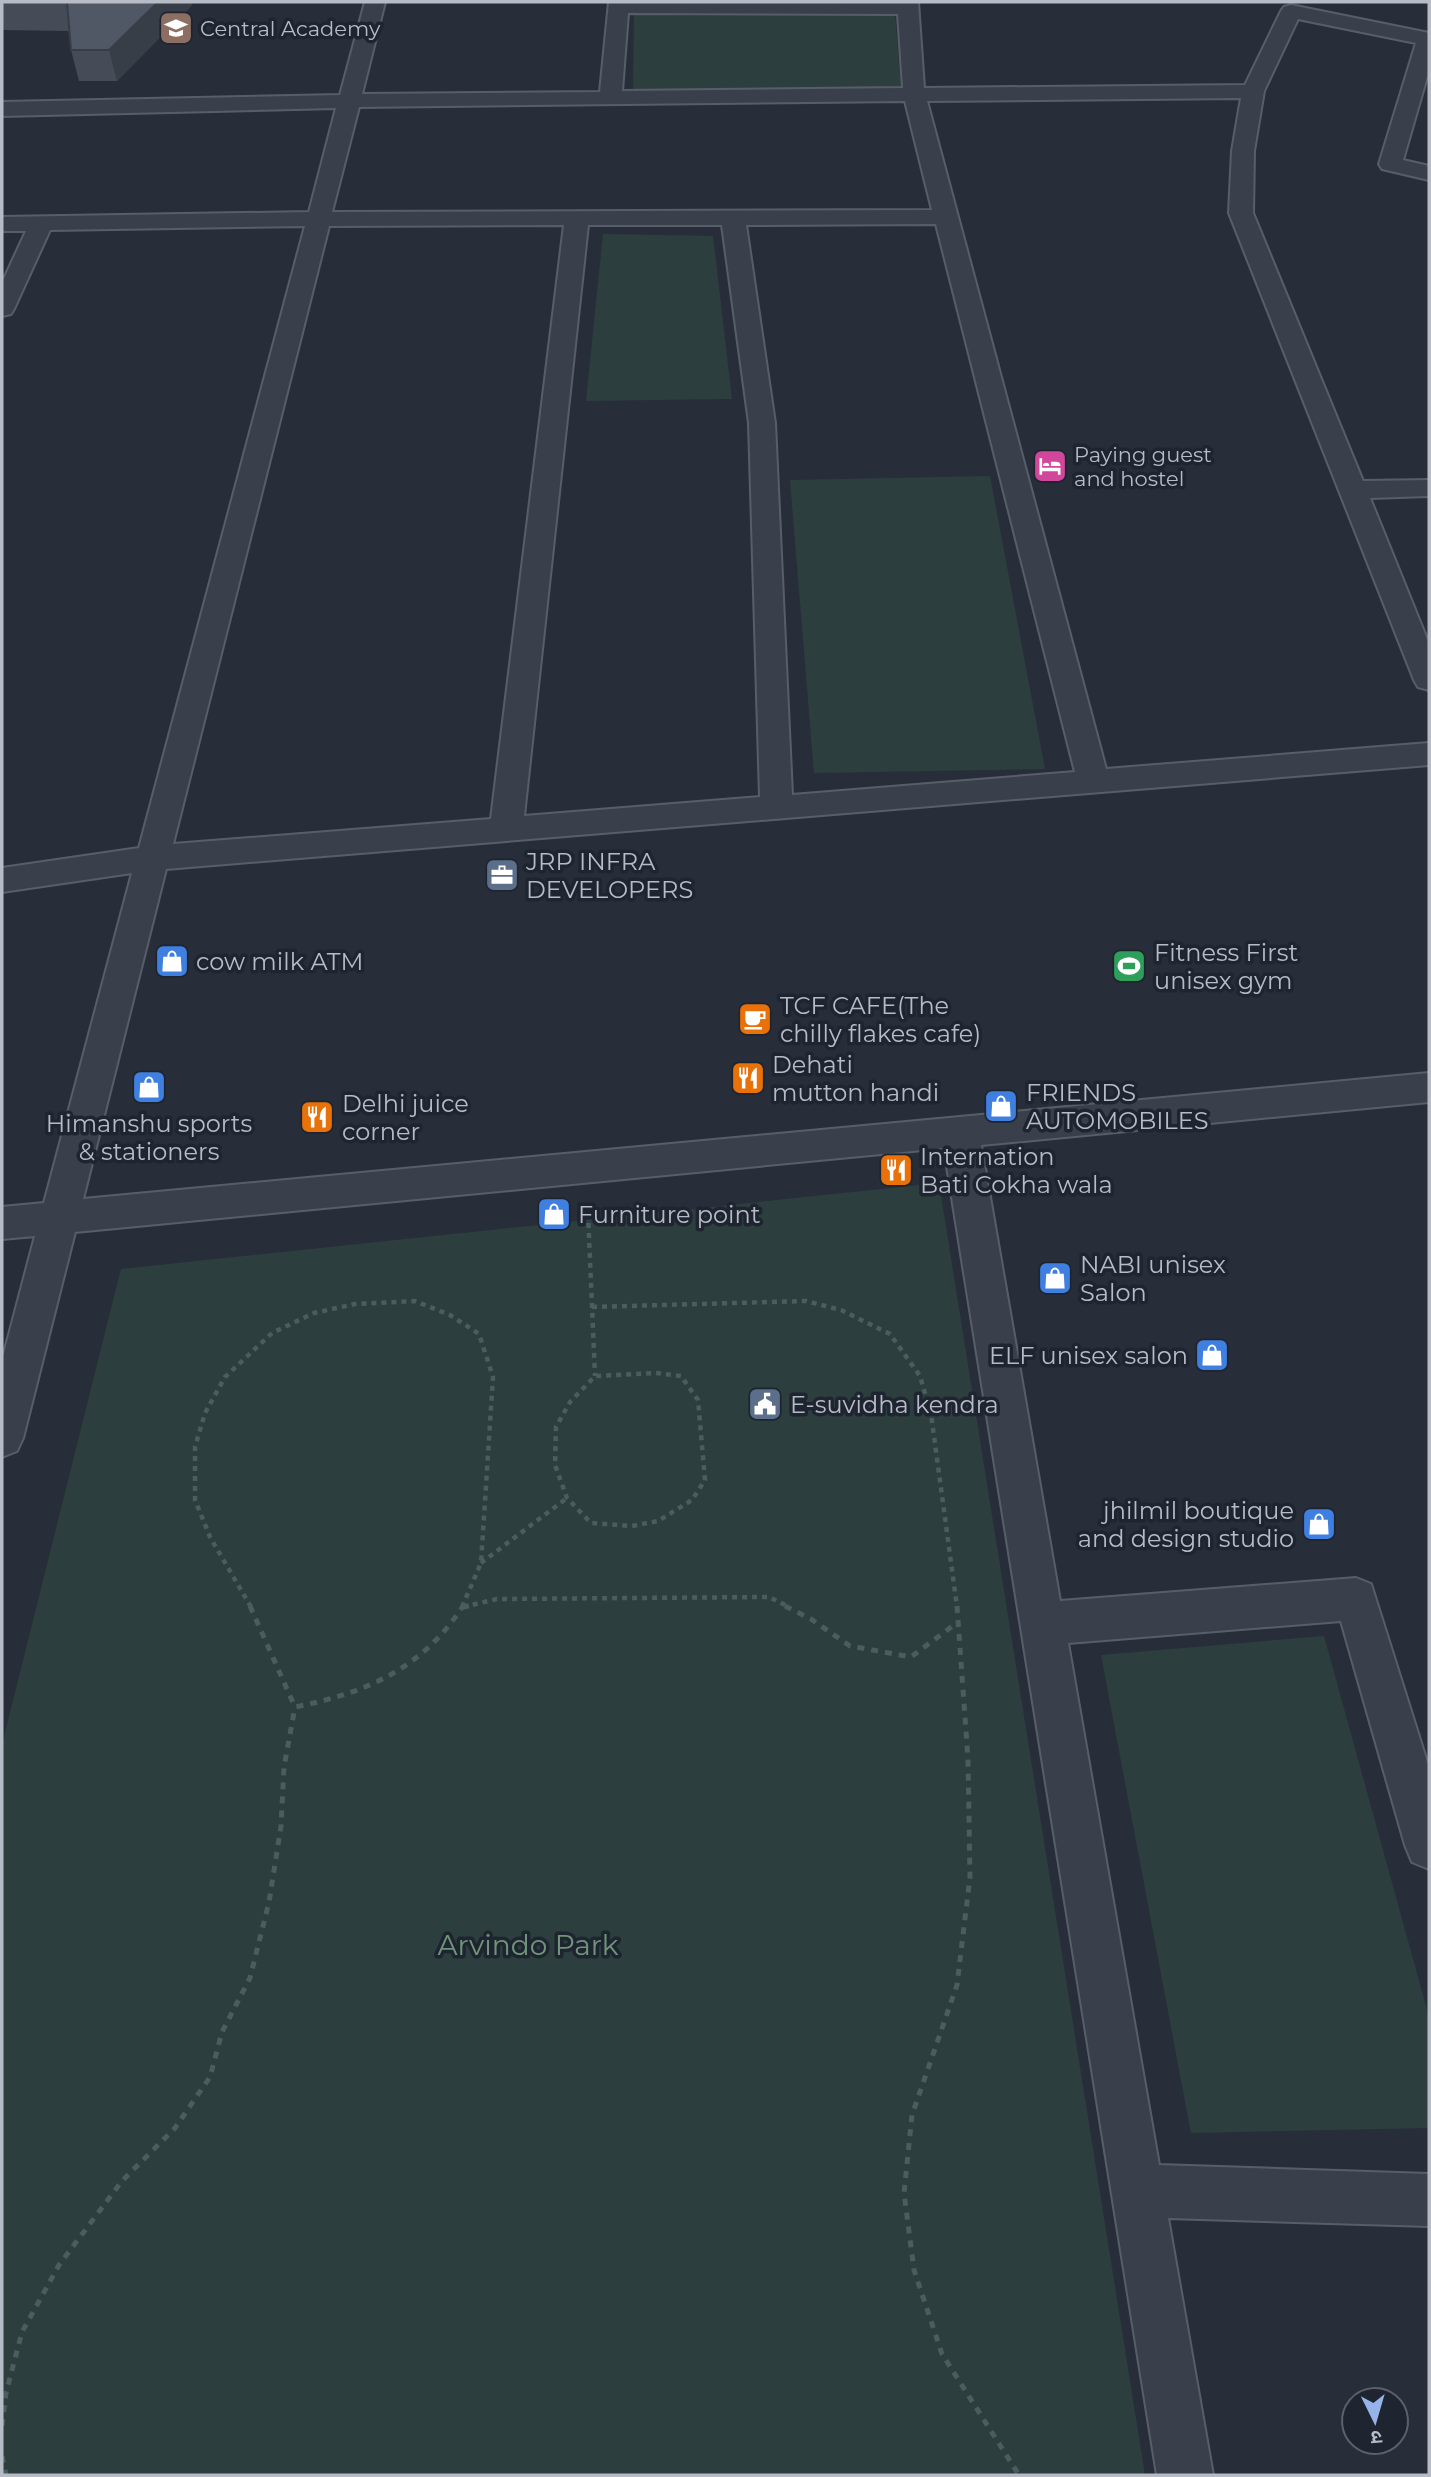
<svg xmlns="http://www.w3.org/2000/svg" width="1431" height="2477" font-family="Montserrat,'Noto Sans Devanagari',sans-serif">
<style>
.green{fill:#2d3e3f}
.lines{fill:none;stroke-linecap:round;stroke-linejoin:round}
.minor-casing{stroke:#585e69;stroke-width:4}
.path-far1{stroke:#4d5c5e;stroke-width:4.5;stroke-dasharray:5 5;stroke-linecap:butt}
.path{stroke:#4d5c5e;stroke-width:5;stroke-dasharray:7 7;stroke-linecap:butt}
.minor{fill:#3a404b;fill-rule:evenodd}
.wall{fill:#454c57}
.shaded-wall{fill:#383e47}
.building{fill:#505865;stroke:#383e47;stroke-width:2}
.labels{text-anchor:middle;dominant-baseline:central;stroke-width:7;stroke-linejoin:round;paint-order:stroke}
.far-poi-label{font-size:21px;fill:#b6bbc6;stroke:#1f2530;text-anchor:start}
.poi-label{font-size:24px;fill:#b6bbc6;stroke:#1f2530;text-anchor:start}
.near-park-label{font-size:28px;fill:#70947a;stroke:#1f2530}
</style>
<rect width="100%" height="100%" fill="#272e3a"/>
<path class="green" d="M634 14H895L901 88 633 92Z
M603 234 713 236 732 399 586 401Z
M990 476 1045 769 814 773 790 480Z
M939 1183 1145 2475H2V1745L121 1269Z
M1324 1636 1429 2017V2128L1191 2133 1101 1655Z"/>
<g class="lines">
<g class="minor-casing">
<path id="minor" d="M365 2H385L362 94 600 92 609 2H918L924 88 1245 85 1281 11 1284 7 1291 5 1429 33V70L1403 160 1429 166V180L1382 169 1379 164 1416 43 1298 19 1264 91 1254 151 1253 213 1363 481 1429 480V496L1370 498 1429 644V690L1418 687 1414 680 1229 213 1232 151 1241 98 927 101 1106 769 1429 743V765L166 869 83 1199 1429 1073V1102L981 1145 1060 1601 1356 1578 1371 1584 1429 1768V1869L1412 1862 1405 1845 1341 1621 1068 1643 1159 2165 1429 2174V2226L1168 2218 1213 2475H1157L944 1148 75 1232 23 1438 17 1451 2 1457V1361L35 1236 2 1239V1207L44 1203 132 873 2 892V868L139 848 305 226 50 230 14 309 11 314 2 316V283L26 231H2V217L309 212 336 108 2 116V102L340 95ZM628 13 898 14 903 88 622 91ZM905 101 932 210 332 212 359 107ZM936 224 1075 772 792 795 775 423 746 225ZM564 225 491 819 173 844 329 226ZM588 225H722L749 423 760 797 524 816Z"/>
</g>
<path class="path-far1" d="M588 1213 595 1376
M592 1307 806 1301 841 1310 890 1334 920 1376 931 1414 957 1607
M656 1373 681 1376 698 1400 705 1480 692 1500 658 1521 632 1526 591 1523 567 1498 555 1465 556 1427 570 1402 595 1376Z
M481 1563 567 1498
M251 1607 210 1537 195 1500V1447L205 1413 225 1377 272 1333 314 1313 355 1304 415 1301 450 1315 479 1334 493 1377 481 1563
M462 1607 481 1563
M463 1607 497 1599 769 1597 789 1607"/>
<path class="path" d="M250 1606 295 1707C366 1693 422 1669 463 1606
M785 1606 811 1619 850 1646 911 1657 958 1622
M957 1606 968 1759 970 1877 957 1985 912 2115 904 2193 914 2270 942 2354 1019 2475
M463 1607 469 1606
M2 2426 6 2393 22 2332 59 2265 122 2181 175 2128 210 2077 222 2032 250 1978 269 1902 281 1826 284 1767 295 1707
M2 2456 6 2475"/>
<use href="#minor" class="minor"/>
</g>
<path class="wall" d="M2 2H192V5L117 81H79L71 50 69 31 2 30Z"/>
<path class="shaded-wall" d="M158 2H192V5L117 81 109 50Z"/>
<path class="building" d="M67 2H158L109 50H71Z"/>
<defs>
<g id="school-square" transform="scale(1.75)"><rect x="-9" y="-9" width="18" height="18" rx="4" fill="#8d6e63" stroke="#1f2530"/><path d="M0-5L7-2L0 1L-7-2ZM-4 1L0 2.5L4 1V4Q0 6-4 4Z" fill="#fff"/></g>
<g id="hotel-square" transform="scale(1.75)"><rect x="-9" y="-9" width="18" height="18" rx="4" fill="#d1479c" stroke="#1f2530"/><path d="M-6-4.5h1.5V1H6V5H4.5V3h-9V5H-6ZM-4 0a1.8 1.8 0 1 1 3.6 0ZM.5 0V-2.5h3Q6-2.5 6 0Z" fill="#fff"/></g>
<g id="office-square" transform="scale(1.75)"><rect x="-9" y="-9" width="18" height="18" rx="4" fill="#5c6f8a" stroke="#1f2530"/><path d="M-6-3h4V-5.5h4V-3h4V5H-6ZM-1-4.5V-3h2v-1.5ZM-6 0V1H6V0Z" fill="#fff"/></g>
<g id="shop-square" transform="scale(1.75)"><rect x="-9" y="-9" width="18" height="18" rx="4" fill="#3f7fe0" stroke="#1f2530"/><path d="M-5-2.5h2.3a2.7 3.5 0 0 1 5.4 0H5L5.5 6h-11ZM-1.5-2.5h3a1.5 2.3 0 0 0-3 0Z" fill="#fff"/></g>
<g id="stadium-square" transform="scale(1.75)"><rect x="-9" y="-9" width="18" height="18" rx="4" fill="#2e9e5b" stroke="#1f2530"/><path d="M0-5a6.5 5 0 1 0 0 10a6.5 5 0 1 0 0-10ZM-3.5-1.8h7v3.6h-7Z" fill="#fff"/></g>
<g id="cafe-square" transform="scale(1.75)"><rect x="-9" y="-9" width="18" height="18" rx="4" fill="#e8710a" stroke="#1f2530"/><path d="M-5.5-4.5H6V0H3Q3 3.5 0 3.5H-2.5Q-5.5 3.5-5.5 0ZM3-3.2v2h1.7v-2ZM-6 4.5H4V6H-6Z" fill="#fff"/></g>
<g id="restaurant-square" transform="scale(1.75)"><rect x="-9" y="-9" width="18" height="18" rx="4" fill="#e8710a" stroke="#1f2530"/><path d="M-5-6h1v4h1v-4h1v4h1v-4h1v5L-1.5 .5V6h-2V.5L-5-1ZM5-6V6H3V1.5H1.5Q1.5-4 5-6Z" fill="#fff"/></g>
<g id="civic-square" transform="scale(1.75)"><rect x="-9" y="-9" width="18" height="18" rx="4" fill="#5c6f8a" stroke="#1f2530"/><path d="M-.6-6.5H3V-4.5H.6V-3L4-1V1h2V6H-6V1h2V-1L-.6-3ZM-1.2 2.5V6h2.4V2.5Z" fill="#fff"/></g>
</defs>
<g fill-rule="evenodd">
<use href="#school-square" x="176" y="28"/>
<use href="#hotel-square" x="1050" y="466"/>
<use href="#office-square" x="502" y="875"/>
<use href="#shop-square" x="172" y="961"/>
<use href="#stadium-square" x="1129" y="966"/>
<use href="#cafe-square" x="755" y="1019"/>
<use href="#restaurant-square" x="748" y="1078"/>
<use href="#shop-square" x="149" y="1087"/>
<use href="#shop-square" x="1001" y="1106"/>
<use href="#restaurant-square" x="317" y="1117"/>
<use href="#restaurant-square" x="896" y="1170"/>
<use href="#shop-square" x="554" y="1214"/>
<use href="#shop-square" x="1055" y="1278"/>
<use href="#shop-square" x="1212" y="1355"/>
<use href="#civic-square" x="765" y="1404"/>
<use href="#shop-square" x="1319" y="1524"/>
</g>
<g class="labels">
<g class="far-poi-label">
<text x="200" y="28">Central Academy</text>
<text x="1074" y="454">Paying guest<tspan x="1074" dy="24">and hostel</tspan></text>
</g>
<g class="poi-label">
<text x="526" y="861">JRP INFRA<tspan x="526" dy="28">DEVELOPERS</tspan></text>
<text x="1154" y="952">Fitness First<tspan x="1154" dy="28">unisex gym</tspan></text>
<text x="196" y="961">cow milk ATM</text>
<text x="780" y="1005">TCF CAFE(The<tspan x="780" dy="28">chilly flakes cafe)</tspan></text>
<text x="772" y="1064">Dehati<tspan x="772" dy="28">mutton handi</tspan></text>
<text x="1026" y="1092">FRIENDS<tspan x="1026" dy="28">AUTOMOBILES</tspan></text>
<text x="342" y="1103">Delhi juice<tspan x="342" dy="28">corner</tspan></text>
<text x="149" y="1123" text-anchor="middle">Himanshu sports<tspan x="149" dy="28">&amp; stationers</tspan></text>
<text x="920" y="1156">Internation<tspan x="920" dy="28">Bati Cokha wala</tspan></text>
<text x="578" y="1214">Furniture point</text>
<text x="1080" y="1264">NABI unisex<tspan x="1080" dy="28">Salon</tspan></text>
<text x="1188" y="1355" text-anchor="end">ELF unisex salon</text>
<text x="790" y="1404">E-suvidha kendra</text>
<text x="1294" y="1510" text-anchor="end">jhilmil boutique<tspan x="1294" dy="28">and design studio</tspan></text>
</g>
<g class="near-park-label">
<text x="528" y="1945">Arvindo Park</text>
</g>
</g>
<rect width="1431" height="2477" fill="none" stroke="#b6bbc6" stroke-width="7"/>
<g transform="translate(1375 2421) rotate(175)"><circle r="33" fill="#1f2530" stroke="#5b616c" stroke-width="2"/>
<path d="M0-5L12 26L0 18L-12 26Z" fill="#96b4ea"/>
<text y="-10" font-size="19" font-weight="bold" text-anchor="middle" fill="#b6bbc6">उ</text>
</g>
</svg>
